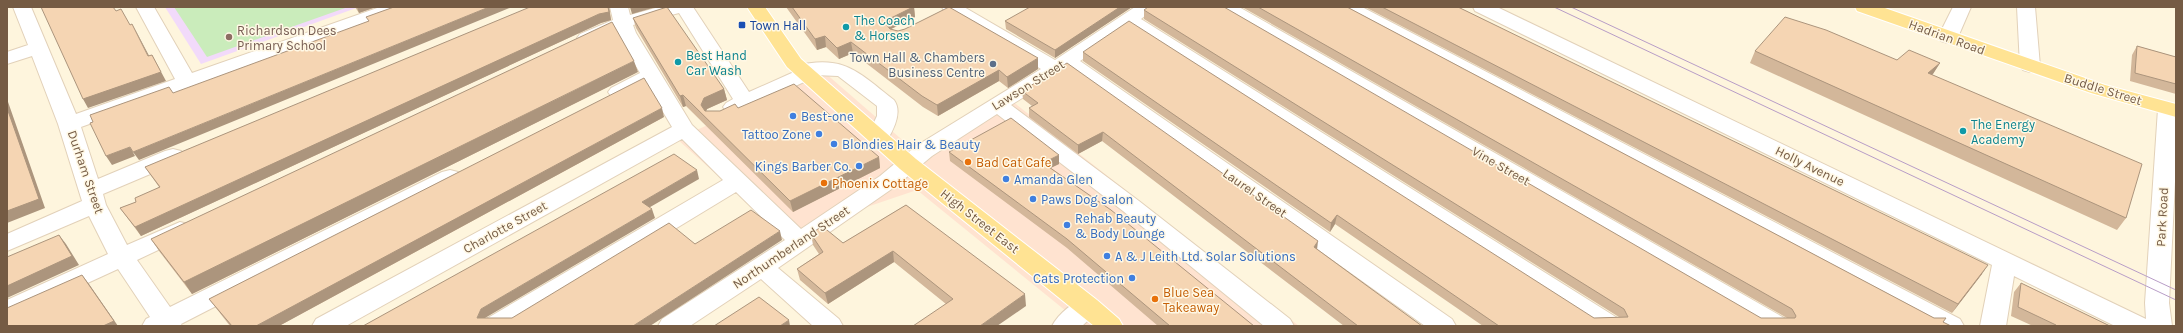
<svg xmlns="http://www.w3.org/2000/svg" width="2183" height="333" font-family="Karla,sans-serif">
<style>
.commercial{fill:#ffe3d0}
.education{fill:#f2dafa}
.green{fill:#caecbb}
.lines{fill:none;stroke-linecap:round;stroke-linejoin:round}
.minor-casing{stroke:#e2d1b9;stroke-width:2}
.major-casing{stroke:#fff;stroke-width:2}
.minor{fill:#fff;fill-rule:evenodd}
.major{fill:#ffe393;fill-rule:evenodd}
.tram{stroke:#b89dc7;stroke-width:1}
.wall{fill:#d3b79a}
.shaded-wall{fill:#ac957d}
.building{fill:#f5d5b3;stroke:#ac957d}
.transit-dot{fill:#1a4fb4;stroke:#fff8e5;stroke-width:1.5}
.culture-dot{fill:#0f9aa8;stroke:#fff8e5;stroke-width:1.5}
.education-dot{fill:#8d6e63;stroke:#fff8e5;stroke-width:1.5}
.service-dot{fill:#5c6f8a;stroke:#fff8e5;stroke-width:1.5}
.shop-dot{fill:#3f7fe0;stroke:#fff8e5;stroke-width:1.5}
.food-dot{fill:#e8710a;stroke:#fff8e5;stroke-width:1.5}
.labels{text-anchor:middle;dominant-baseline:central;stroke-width:3;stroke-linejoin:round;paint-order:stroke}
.culture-label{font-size:13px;fill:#0d838f;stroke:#fff8e5;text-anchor:start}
.transit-label{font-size:13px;fill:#164399;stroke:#fff8e5;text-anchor:start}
.education-label{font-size:13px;fill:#785e54;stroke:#fff8e5;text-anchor:start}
.street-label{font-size:13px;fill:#755b44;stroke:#fff8e5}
.service-label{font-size:13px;fill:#4e5e75;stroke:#fff8e5;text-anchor:end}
.shop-label{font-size:13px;fill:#366cbe;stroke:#fff8e5;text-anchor:start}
.food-label{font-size:13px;fill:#c56008;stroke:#fff8e5;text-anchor:start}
</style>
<rect width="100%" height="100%" fill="#fef5dd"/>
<path class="commercial" d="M824 72 915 151 1003 94 1299 326H1080L1082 324 917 190 784 235 677 139Z"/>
<path class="education" d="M165 7H359L201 64Z"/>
<path class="green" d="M174 7H348L207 57Z"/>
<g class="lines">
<g class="minor-casing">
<path id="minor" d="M13 7H31L76 114 175 79 136 7H154L192 73 380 7H407L405 11 81 127 98 179 165 151 173 149 181 151 184 156 181 161 103 194 106 205 127 245 180 222 188 224 192 230 188 236 137 260 170 307 442 172 450 170 458 172 461 177 458 182 181 324 182 326H142L146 319 150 317 118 269 7 320V300L108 254 89 216 7 251V234L82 201 58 124 32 56 7 64V52L28 45Z
M610 7H628L630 15 659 7H693L749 92 794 72 792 70 795 66C844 54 858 72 894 100 903 112 893 131 886 142L878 144 870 142 867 137 877 116V106L838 76 815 75 813 78 740 111 733 113 726 111 723 107 726 103 733 99 679 13 633 25 636 33 692 125 801 229 880 176 916 146 1041 69 944 11 942 7H964L1055 60 1135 7H1156L1141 19 1619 319 1623 326H1591L1129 28 1080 61 1452 319 1456 326H1425L1067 70 1011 105 1139 201 1290 319 1294 326H1264L1123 211 997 114 932 156 896 186 778 268 839 319 843 326H813L761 279 690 326H658L662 319 785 240 736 192 515 326H482L486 319 723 180 682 139 346 326H312L316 319 672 127 647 85 625 96 618 98 611 96 608 92 611 88 640 73 616 32 594 42 587 44 580 42 577 38 580 34 613 20Z
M1217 7H1239L1786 319 1790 326H1757L1219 11Z
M1339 7H1362L1960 319 1964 326H1929L1341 11Z
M1473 7H1497L2146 319 2145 303 2158 109 2161 105 2168 103 2175 105 2176 161 2169 303 2172 326H2115L2014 276 2006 326H1980L1992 265 1475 11Z
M1953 7H1971L1958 37 1955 41 1948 43 1941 41 1938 37Z
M2017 7H2035L2040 66 2037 70 2030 72 2023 70 2020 66Z
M1088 297 1097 300 1101 306 1097 312 1082 326H1052C1059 313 1074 301 1088 297Z"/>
</g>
<g class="major-casing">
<path id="major" d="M747 7H765L801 59 916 159 1097 300 1119 319 1123 326H1094L900 169 787 67Z
M1855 7H1882L2105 85 2176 104V117L2091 93 1857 11Z"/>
</g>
<use href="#minor" class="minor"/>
<use href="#major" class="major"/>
<path class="tram" d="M1554 7 2176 300
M1571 7 2176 290"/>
</g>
<path class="wall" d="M355 7H376L359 13Z
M609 7 611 20 601 23 141 236 120 208 136 202 159 187 145 167Z
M786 7H914L915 17 891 29 1038 69 1008 88 999 81 938 116 923 107 853 53 839 59 826 47 817 50Z
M1132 7 1055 58 1006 29 1005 21Z
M1242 7H1347L1934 318 1951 326H1483L1335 224 1330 232 1083 61V52L1594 318 1619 317 1144 19V10L1761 318H1787Z
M1365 7H1458L1982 274 1952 313Z
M633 18 724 89 727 100 707 109 706 111H720L738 108 879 157 880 168 793 212 686 106 683 107 636 28Z
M2137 46 2176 57V94L2130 81 2132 55Z
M1755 51 1897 60 1940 63 1932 75 2126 218 2117 230 1750 63Z
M1067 63 1317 250 1422 326H1344L1102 141 1078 154 1029 117V108L1032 106 1023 99 1022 91Z
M638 72 192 294 159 251 151 239Z
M664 117 279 326H230L209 299Z
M949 152 1059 164 1051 168 1254 326H1158L1067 248 950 161Z
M906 205 1026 306 946 304 894 262 828 304 800 280 797 269 819 254 813 245 811 234 843 243Z
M2021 283 2110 326H2033L2011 316 2014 292Z"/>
<path class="shaded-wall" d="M357 7H376L359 13Z
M489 7H512L139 160 133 152Z
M608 7H609L611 20 601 23 141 236 135 227 599 14Z
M630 7H656L632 14Z
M913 7H914L915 17 891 29 888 34 886 24 889 19Z
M1120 7H1132L1055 58V50Z
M132 24 137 33 154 65 148 56Z
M825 36 826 47 817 50 815 39Z
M851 42 853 53 839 59 837 48Z
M152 55 166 81 88 108 83 99Z
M1038 58V69L1008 88 1007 77Z
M634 61 638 72 192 294 184 282Z
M1940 63 1933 74 1921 85 1928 73Z
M999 70V81L938 116 937 105Z
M724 89 727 100 707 109 704 116 701 105 704 98Z
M683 95 686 106 683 107 680 96Z
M7 99 45 208 7 223Z
M662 108 664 117 279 326H256Z
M1103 132 1102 141 1078 154V145Z
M130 147 135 156 112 165 106 156Z
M1059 155V164L1044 171 1043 163Z
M879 157 880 168 793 212 790 201Z
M697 170 699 179 645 210 642 202Z
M652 209 655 218 485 318 482 326 477 318 481 309Z
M1337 215 1335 224 1330 232 1331 223Z
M780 231 782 240 650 326H633Z
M59 235 66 244 79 265 7 298V286Z
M1318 241 1317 250 1314 247Z
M893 251 894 262 828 304 825 293Z
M1988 265 1982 274 1952 313 1958 304Z
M82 275 89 284 118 326H103Z
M1025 294 1026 306 997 326H980Z
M789 320 790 326H780Z"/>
<path class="building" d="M41 7H113L116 11 121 9 130 25 132 24 148 56 152 55 161 72 83 99Z
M394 7H489L133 152 130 147 106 156 90 123 93 122 90 115 169 87 173 93 369 21 366 17Z
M530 7H608L609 12 599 14 135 227 120 208 136 202 135 198 160 187 145 167Z
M667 7 724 89 704 98 701 105 705 111H720L735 104 738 108 794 84 879 157 790 201 683 95 680 96 633 18Z
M792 7H913L889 19 886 24 890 29 898 31 905 29 949 7 1038 58 1007 77 999 70 937 105 922 96 851 42 837 48 825 36 815 39Z
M1030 7H1120L1055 50 1005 21Z
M1148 7H1224L1761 318H1795L1796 316 1792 309 1258 7H1347L1934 318H1946L1943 322 1951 326H1499L1337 215 1331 223 1083 52 1129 21 1594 318 1628 317 1624 309 1144 10Z
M1382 7H1458L1988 265 1958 304Z
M1785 17 1826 30 1897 60 1909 50 1940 63 1928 73 2142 164 2126 218 1755 51Z
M612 22 634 61 184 282 151 239Z
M2137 46 2176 57V84L2135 73Z
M1067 63 1318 241 1314 247 1422 326H1358L1103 132 1078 145 1029 108 1038 103 1022 91Z
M644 78 662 108 256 326H232L209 299Z
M7 108 39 199 7 211Z
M1011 118 1059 155 1043 163 1111 210 1254 326H1170L1067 239 949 152Z
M674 154 697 170 642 202 652 209 481 309 477 318H512L669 223 695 244 751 210 780 231 633 326H363Z
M906 205 1025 294 980 326H913L953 299 893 251 825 293 797 269 823 252 811 234 822 226 843 243Z
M59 235 72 256 7 286V257Z
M82 275 114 321 103 326H7V308Z
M2021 283 2110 326H2056V325L2018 307Z
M759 297 789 320 780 326H714Z"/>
<rect class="transit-dot" x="738" y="21" width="8" height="8" rx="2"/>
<g class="culture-dot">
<circle cx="846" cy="27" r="4"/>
<circle cx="678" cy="62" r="4"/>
<circle cx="1963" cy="131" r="4"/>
</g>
<circle class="education-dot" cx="229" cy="37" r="4"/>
<circle class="service-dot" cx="993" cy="64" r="4"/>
<g class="shop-dot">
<circle cx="793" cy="116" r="4"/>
<circle cx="819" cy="134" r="4"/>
<circle cx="834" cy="144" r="4"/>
<circle cx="859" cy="166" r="4"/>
<circle cx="1006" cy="179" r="4"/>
<circle cx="1033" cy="199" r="4"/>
<circle cx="1067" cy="225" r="4"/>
<circle cx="1107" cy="256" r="4"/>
<circle cx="1132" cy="278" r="4"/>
</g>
<g class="food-dot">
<circle cx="968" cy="162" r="4"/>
<circle cx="824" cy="183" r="4"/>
<circle cx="1155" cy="299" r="4"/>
</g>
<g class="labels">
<g class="culture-label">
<text x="854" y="20">The Coach<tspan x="854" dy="15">&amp; Horses</tspan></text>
<text x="686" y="55">Best Hand<tspan x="686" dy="15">Car Wash</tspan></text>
<text x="1971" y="124">The Energy<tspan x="1971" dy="15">Academy</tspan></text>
</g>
<g class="transit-label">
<text x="750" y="25">Town Hall</text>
</g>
<g class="education-label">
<text x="237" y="30">Richardson Dees<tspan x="237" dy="15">Primary School</tspan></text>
</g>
<g class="street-label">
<text transform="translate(1947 37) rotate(20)">Hadrian Road</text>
<text transform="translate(1028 85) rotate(-32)">Lawson Street</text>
<text transform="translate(2103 89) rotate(17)">Buddle Street</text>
<text transform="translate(1501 166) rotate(30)">Vine Street</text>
<text transform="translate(1810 166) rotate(26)">Holly Avenue</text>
<text transform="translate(86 172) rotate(71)">Durham Street</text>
<text transform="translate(1255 193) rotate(35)">Laurel Street</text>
<text transform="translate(2162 217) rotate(-87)">Park Road</text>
<text transform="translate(980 221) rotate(38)">High Street East</text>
<text transform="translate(505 227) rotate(-29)">Charlotte Street</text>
<text transform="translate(791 247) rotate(-34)">Northumberland Street</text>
</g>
<g class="service-label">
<text x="985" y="57">Town Hall &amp; Chambers<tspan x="985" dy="15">Business Centre</tspan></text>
</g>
<g class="shop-label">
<text x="801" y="116">Best-one</text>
<text x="811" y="134" text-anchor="end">Tattoo Zone</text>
<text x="842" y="144">Blondies Hair &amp; Beauty</text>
<text x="851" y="166" text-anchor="end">Kings Barber Co.</text>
<text x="1014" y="179">Amanda Glen</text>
<text x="1041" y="199">Paws Dog salon</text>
<text x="1075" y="218">Rehab Beauty<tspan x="1075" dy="15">&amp; Body Lounge</tspan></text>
<text x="1115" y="256">A &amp; J Leith Ltd. Solar Solutions</text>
<text x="1124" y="278" text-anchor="end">Cats Protection</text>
</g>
<g class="food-label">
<text x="976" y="162">Bad Cat Cafe</text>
<text x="832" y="183">Phoenix Cottage</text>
<text x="1163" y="292">Blue Sea<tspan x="1163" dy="15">Takeaway</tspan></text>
</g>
</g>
<rect width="2183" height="333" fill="none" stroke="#755b44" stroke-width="16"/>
</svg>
